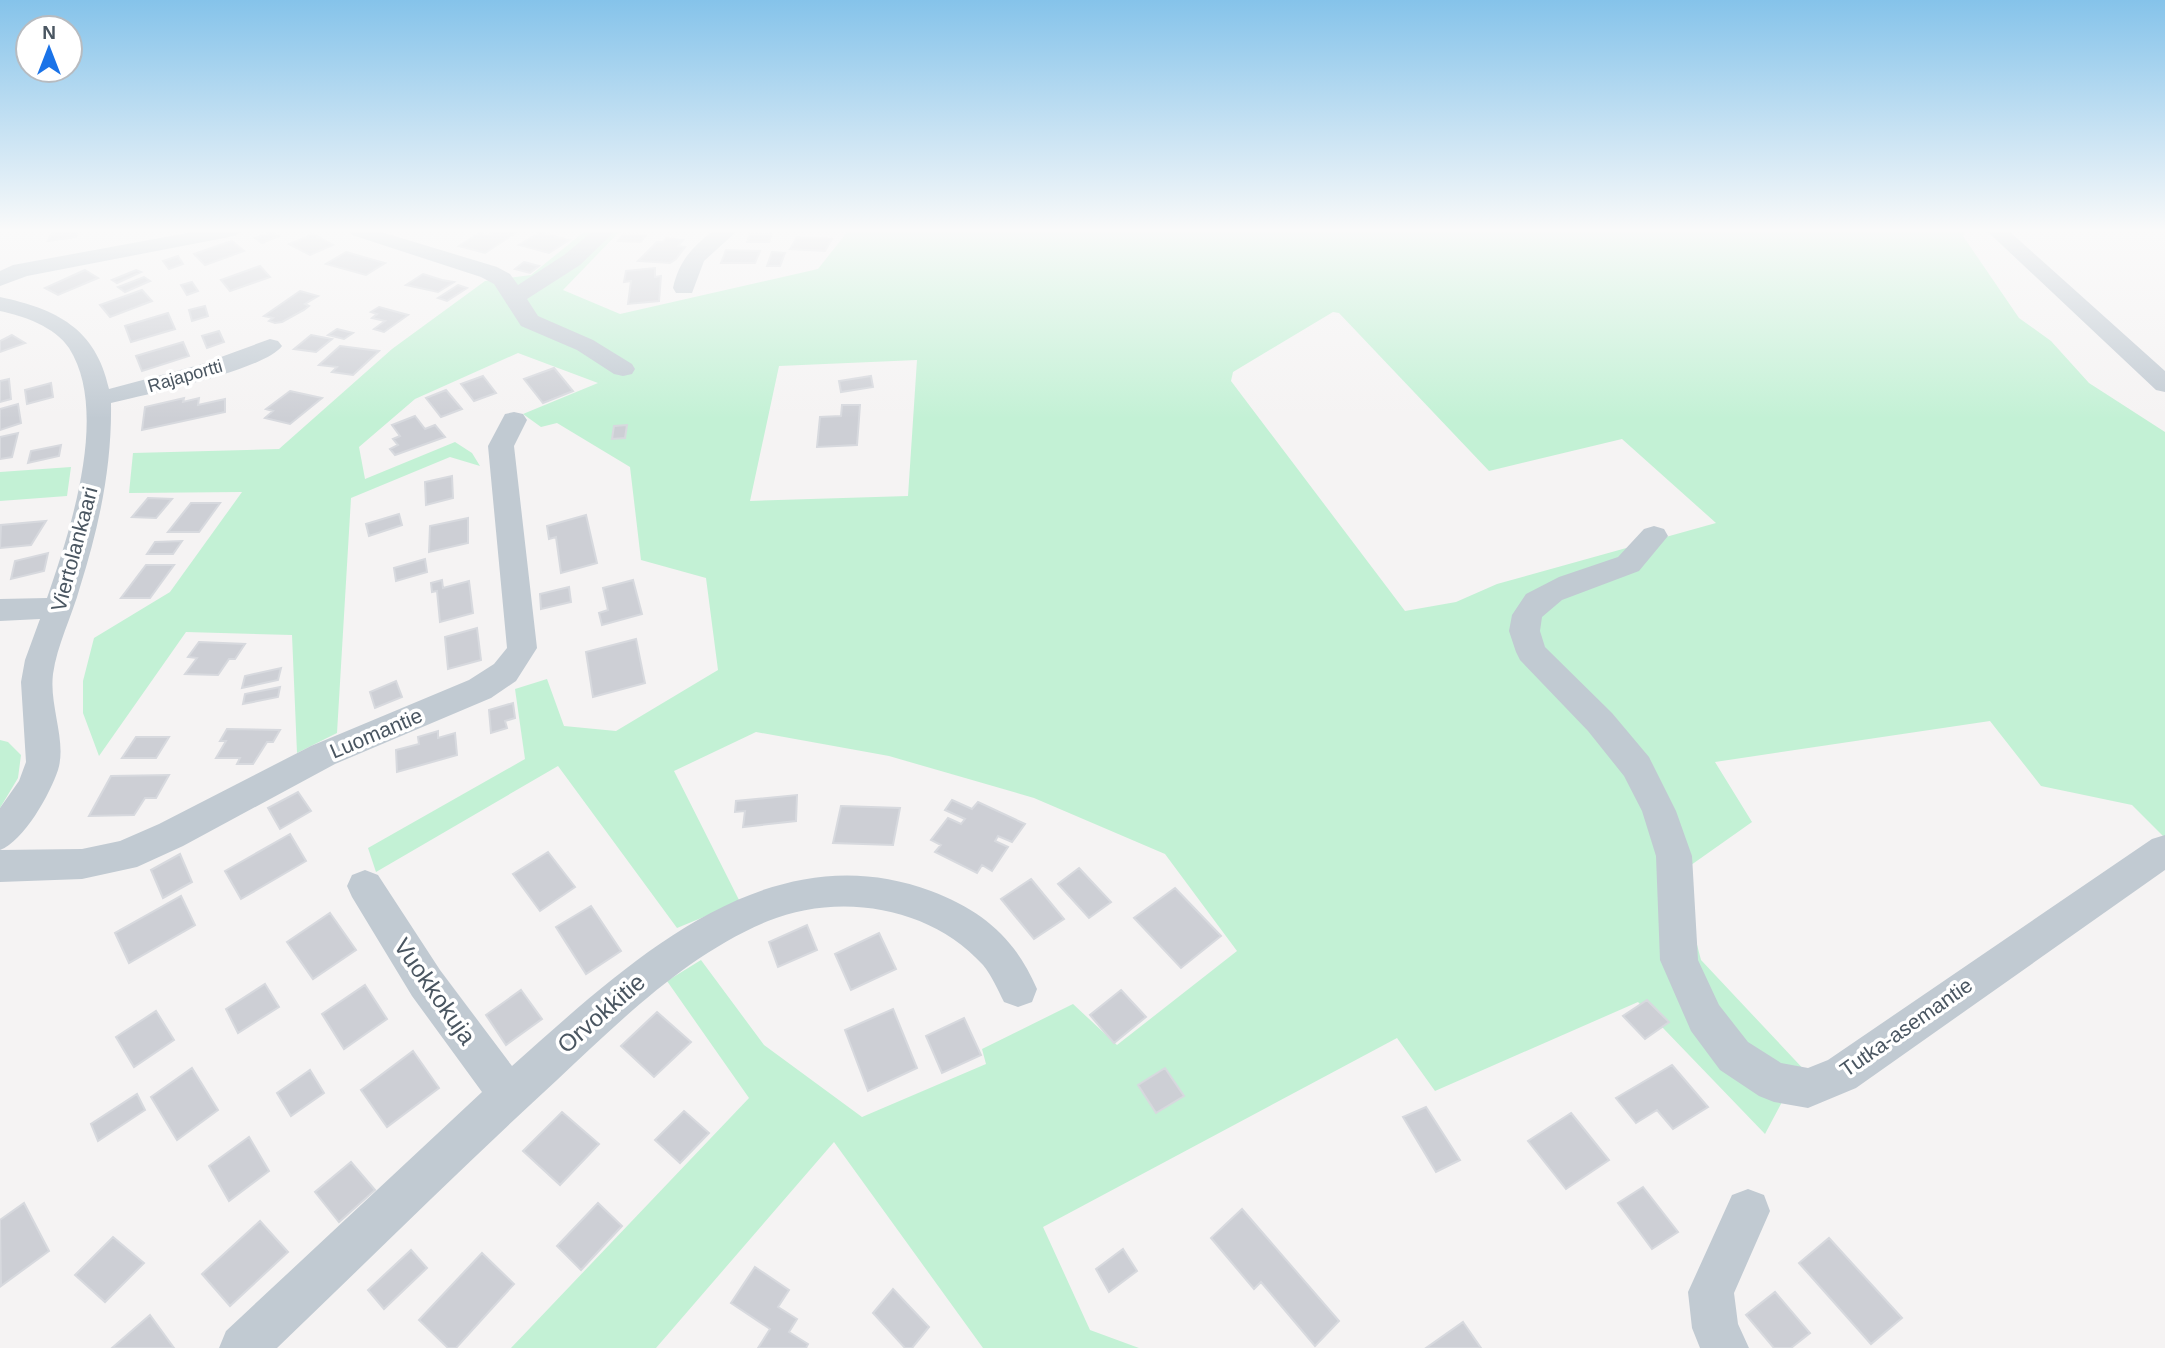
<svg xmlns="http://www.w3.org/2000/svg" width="2165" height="1348" font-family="Helvetica,sans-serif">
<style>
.green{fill:#c3f1d5;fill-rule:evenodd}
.building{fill:#cdcfd5;stroke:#d7d9de;stroke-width:2}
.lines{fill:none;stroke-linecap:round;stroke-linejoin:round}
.minor{fill:#c1cad2;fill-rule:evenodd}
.labels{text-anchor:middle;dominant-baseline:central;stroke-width:7;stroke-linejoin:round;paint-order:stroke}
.far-street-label{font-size:18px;fill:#4a5661;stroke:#fff}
.street-label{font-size:21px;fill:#4a5661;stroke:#fff}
.near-street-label{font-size:24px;fill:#4a5661;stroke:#fff}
</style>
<rect width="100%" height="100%" fill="#f5f3f3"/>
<path class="green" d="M585 231H620L563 290 620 314 818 269 848 231H1966L1963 236 2019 318 2051 341 2089 383 2165 432V838L2132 805 2041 786 1990 721 1715 762 1752 822 1684 870 1689 914 1701 960 1809 1075 1782 1102 1765 1134 1638 1002 1435 1091 1397 1038 1043 1227 1090 1330 1139 1348H983L834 1142 656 1348H511L749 1098 667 981 701 960 764 1045 862 1117 986 1064 982 1049 1073 1004 1117 1045 1237 951 1165 854 1034 798 889 756 756 732 674 771 740 902 677 928 558 766 376 872 368 848 525 759 515 689 547 679 564 726 616 731 718 670 706 578 641 560 630 467 557 423 541 427 523 414 598 383 518 353 415 399 359 447 365 479 455 442 472 453 480 466 450 457 351 498 337 733 297 753 292 635 186 632 99 756 83 713V681L94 638 170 592 242 492 129 493 133 453 279 449 392 349 485 281 531 275ZM1333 312 1339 313 1489 471 1622 439 1716 523 1497 584 1456 602 1405 611 1231 381 1233 372ZM917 360 908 496 750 501 779 366Z
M71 467 67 496 0 501V472Z
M0 740 8 742 21 755 18 778 0 808Z"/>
<path class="building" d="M53 231H78L76 237 48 241Z
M494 231 517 232 485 253 459 246 480 232 488 235Z
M272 232 279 236 262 243 255 238Z
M540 232 569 240 549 253 519 245Z
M313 234 333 245 310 255 289 244Z
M623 234 646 235 641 242 618 241Z
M750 234H772L769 242H747Z
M797 237 832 239 825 251 790 249Z
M666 238 683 240 678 246 685 247 676 259 670 263 638 261 657 242H663Z
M232 241 244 251 205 265 194 254Z
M726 250 760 251 755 263H721Z
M346 252 385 263 366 275 326 264Z
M772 252 785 253 780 266H767Z
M178 256 183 264 169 269 163 261Z
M524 262 539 266 530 273 515 269Z
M260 266 270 277 230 291 221 280Z
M655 268V277L661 276 659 301 628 304 631 281 624 282 626 271Z
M85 270 98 278 58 295 45 288Z
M136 270 141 272 117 283 112 280Z
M423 274 442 280 454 282 438 292 406 285Z
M144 277 150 281 125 292 118 287Z
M192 282 198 291 187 295 181 285Z
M458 285 467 288 447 301 438 298Z
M142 290 152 301 110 317 100 305Z
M300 291 318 296 305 304 309 306 304 310 282 322 275 323 269 321 273 318 264 316Z
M205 306 208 316 192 321 189 310Z
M379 307 408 315 384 332 374 329 385 321 372 318 377 314 371 312Z
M168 313 175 329 131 342 125 326Z
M337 329 353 333 344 339 328 335Z
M219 331 224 342 207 348 202 336Z
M12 335 25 343 0 352V341Z
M311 335 332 339 316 352 294 349Z
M183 342 189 356 142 371 136 356Z
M340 346 379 351 353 375 332 372 337 367 319 365Z
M554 368 573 391 543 403 524 379Z
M483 376 496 393 474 401 461 384Z
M871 376 873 387 841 392 839 381Z
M9 379 11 399 0 402V381Z
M51 383 53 397 27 404 25 390Z
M446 390 462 409 441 417 426 398Z
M290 391 322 398 290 424 265 418 273 411 266 409Z
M184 398 183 402 199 398 198 405 225 399V412L142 430 145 407Z
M18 404 21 423 0 430V409Z
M842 405H860L857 445 817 447 820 417 841 416Z
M415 416 425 429 435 425 445 437 395 455 390 449 398 445 393 439 400 436 392 425Z
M627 425 625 438 612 439 614 426Z
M18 433 12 457 0 459V437Z
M61 445 59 456 28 463 31 451Z
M452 476 453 498 426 505 425 482Z
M148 498 172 499 156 518 132 517Z
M191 503H220L199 532H168Z
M399 514 402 525 369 536 366 524Z
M586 515 597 563 561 573 556 537 549 539 547 526Z
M468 518V543L429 552 430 526Z
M46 521 31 545 0 548 1 525Z
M182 541 173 554H147L155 542Z
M48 553 44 571 11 579 15 561Z
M425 559 427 572 396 581 394 568Z
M146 565H174L150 598H121Z
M442 580 443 588 469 581 473 613 440 622 437 591 432 592 431 583Z
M633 580 642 614 602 625 599 613 608 610 603 588Z
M569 587 571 602 541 609 540 594Z
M477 628 481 660 448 669 445 637Z
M636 639 645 683 593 697 586 652Z
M199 642 245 644 235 659H229L218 675 185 674 197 658 188 657Z
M281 668 278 680 242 688 245 676Z
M396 681 402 697 375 708 370 692Z
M280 687 278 697 243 704 245 694Z
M513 703 515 718 505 721 507 728 491 733 489 710Z
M227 729 280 730 273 742H267L253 764H237L240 758H216L226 741H220Z
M438 731V738L455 733 457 755 397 772 396 750 419 744 418 737Z
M136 737H169L156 758H122Z
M169 775 156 798H145L134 815 89 816 111 776Z
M298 792 311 811 280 829 268 808Z
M797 795 796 821 743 827 745 811 735 812 736 801Z
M952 800 972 809 978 802 1025 824 1012 842 998 836 995 841 1008 847 992 871 982 865 977 873 935 852 941 845 931 840 948 818 961 824 965 819 945 810Z
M841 806 900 808 893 845 833 843Z
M290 834 306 861 241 899 225 871Z
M548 852 575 887 540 911 513 874Z
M180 854 192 882 163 898 151 870Z
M1079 868 1111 902 1089 918 1058 884Z
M1031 879 1064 919 1034 939 1001 899Z
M1175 888 1221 936 1181 968 1134 918Z
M181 896 195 925 129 963 115 933Z
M591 906 621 951 586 974 556 927Z
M330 913 356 950 313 979 287 942Z
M807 925 817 950 778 967 769 942Z
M879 933 896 969 851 990 835 954Z
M265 984 279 1007 238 1033 226 1009Z
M365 985 387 1019 344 1049 322 1014Z
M521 990 542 1019 506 1045 486 1015Z
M1121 990 1146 1017 1114 1043 1090 1015Z
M1647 1000 1669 1022 1645 1039 1623 1016Z
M893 1009 917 1068 868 1091 845 1030Z
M156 1011 174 1040 134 1067 116 1037Z
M657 1012 691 1042 654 1077 621 1046Z
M964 1018 981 1055 942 1073 926 1036Z
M413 1051 439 1088 387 1127 361 1090Z
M1672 1065 1708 1107 1673 1129 1657 1110 1636 1123 1616 1098Z
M192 1068 218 1110 177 1140 151 1097Z
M1165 1068 1184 1096 1156 1113 1138 1085Z
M310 1070 324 1093 291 1116 277 1093Z
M137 1094 145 1110 98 1141 91 1124Z
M1426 1107 1460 1160 1436 1172 1403 1117Z
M684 1111 709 1133 680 1163 655 1140Z
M562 1112 599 1144 560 1185 523 1151Z
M1571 1113 1609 1160 1566 1189 1528 1141Z
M249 1137 269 1171 229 1201 209 1166Z
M351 1162 375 1190 339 1222 315 1192Z
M1643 1187 1678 1232 1652 1249 1618 1203Z
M24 1203 49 1251 1 1286 0 1220Z
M598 1203 622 1226 581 1270 557 1246Z
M1242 1209 1339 1321 1315 1346 1261 1282 1254 1289 1211 1238Z
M260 1221 288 1252 230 1306 202 1274Z
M113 1237 144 1263 105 1302 75 1275Z
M1829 1238 1902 1318 1871 1344 1799 1263Z
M1123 1249 1137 1271 1109 1292 1096 1269Z
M411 1250 427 1268 384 1309 368 1290Z
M482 1253 514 1284 456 1348H448L419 1320Z
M755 1267 789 1290 778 1307 797 1319 789 1332 808 1344 806 1348H758L770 1329 731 1303Z
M893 1289 929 1327 912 1348H905L873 1313Z
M1775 1292 1810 1333 1791 1348H1774L1746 1315Z
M150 1315 174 1348H112Z
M1463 1322 1481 1348H1426Z"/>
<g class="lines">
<path class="minor" d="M198 231H240L236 235 229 237 27 276 0 286V271L13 265Z
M348 231H378L497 267 510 274 518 285 564 255 593 231H615L580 265 527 299 538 316 593 340 632 364 635 369 632 374 623 376 614 374 577 350 521 326 494 284 481 277 352 235Z
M713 231H737L704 261 692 293H676L673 288C679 261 692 247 713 231Z
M1987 231H2009L2165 371V392L2156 390Z
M0 297C56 309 96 328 109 389L199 365 270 339 278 341 282 346C265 370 144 395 111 403 112 467 99 527 80 587 72 616 57 645 53 674 49 706 67 741 58 770 50 794 24 841 0 850V808L19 781 26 762 21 682 25 660 40 619 0 621V599L47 598C70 531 110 412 69 348 55 327 24 316 0 311Z
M514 412 523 414 527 420 514 446 537 648 516 681 491 698 335 764 183 846 137 867 82 879 0 882V850L82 849 120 841 159 824 311 746 469 680 494 664 507 648 488 446 505 414Z
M1654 526 1664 529 1668 536 1639 571 1562 600 1542 617 1540 631 1545 647 1612 713 1649 757 1676 811 1692 856 1698 960 1719 1005 1748 1042 1781 1063 1808 1068 1828 1060 2152 839 2165 835V870L1856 1088 1808 1108 1774 1102 1759 1096 1720 1070 1691 1031 1660 960 1656 856 1642 811 1624 776 1588 731 1520 660 1516 652 1509 631 1512 615 1526 594 1559 577 1618 557 1644 529Z
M365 870 378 875 440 970 512 1066C626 965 766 829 931 891 983 911 1015 938 1037 989L1032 1002 1018 1007 1004 1002C998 990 992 976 983 965 930 906 839 892 768 921 686 955 620 1021 557 1080 462 1167 370 1259 277 1348H219L226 1331 482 1092 412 996 352 897 347 886 352 875Z
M1748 1189 1764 1195 1770 1211 1734 1293 1738 1324 1749 1348H1700L1692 1328 1688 1292 1732 1195Z"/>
</g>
<linearGradient id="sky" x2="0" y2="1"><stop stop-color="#85c3ea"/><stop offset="0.55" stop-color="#fafafa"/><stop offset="1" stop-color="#fafafa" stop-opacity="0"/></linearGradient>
<rect width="2165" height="419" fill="url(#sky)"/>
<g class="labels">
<g class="far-street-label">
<text transform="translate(185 376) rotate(-16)">Rajaportti</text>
</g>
<g class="street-label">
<text transform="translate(74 549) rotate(-75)">Viertolankaari</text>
<text transform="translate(376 733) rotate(-23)">Luomantie</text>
<text transform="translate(1906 1027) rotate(-35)">Tutka-asemantie</text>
</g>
<g class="near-street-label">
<text transform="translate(435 991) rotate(55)">Vuokkokuja</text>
<text transform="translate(601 1013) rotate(-41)">Orvokkitie</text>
</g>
</g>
<g transform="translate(49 49)"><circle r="33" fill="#ffffff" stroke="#b7bbc0" stroke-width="2"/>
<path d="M0-5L12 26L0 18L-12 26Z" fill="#1a73e8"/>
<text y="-10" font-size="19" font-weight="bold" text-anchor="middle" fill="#4a5661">N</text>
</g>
</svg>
